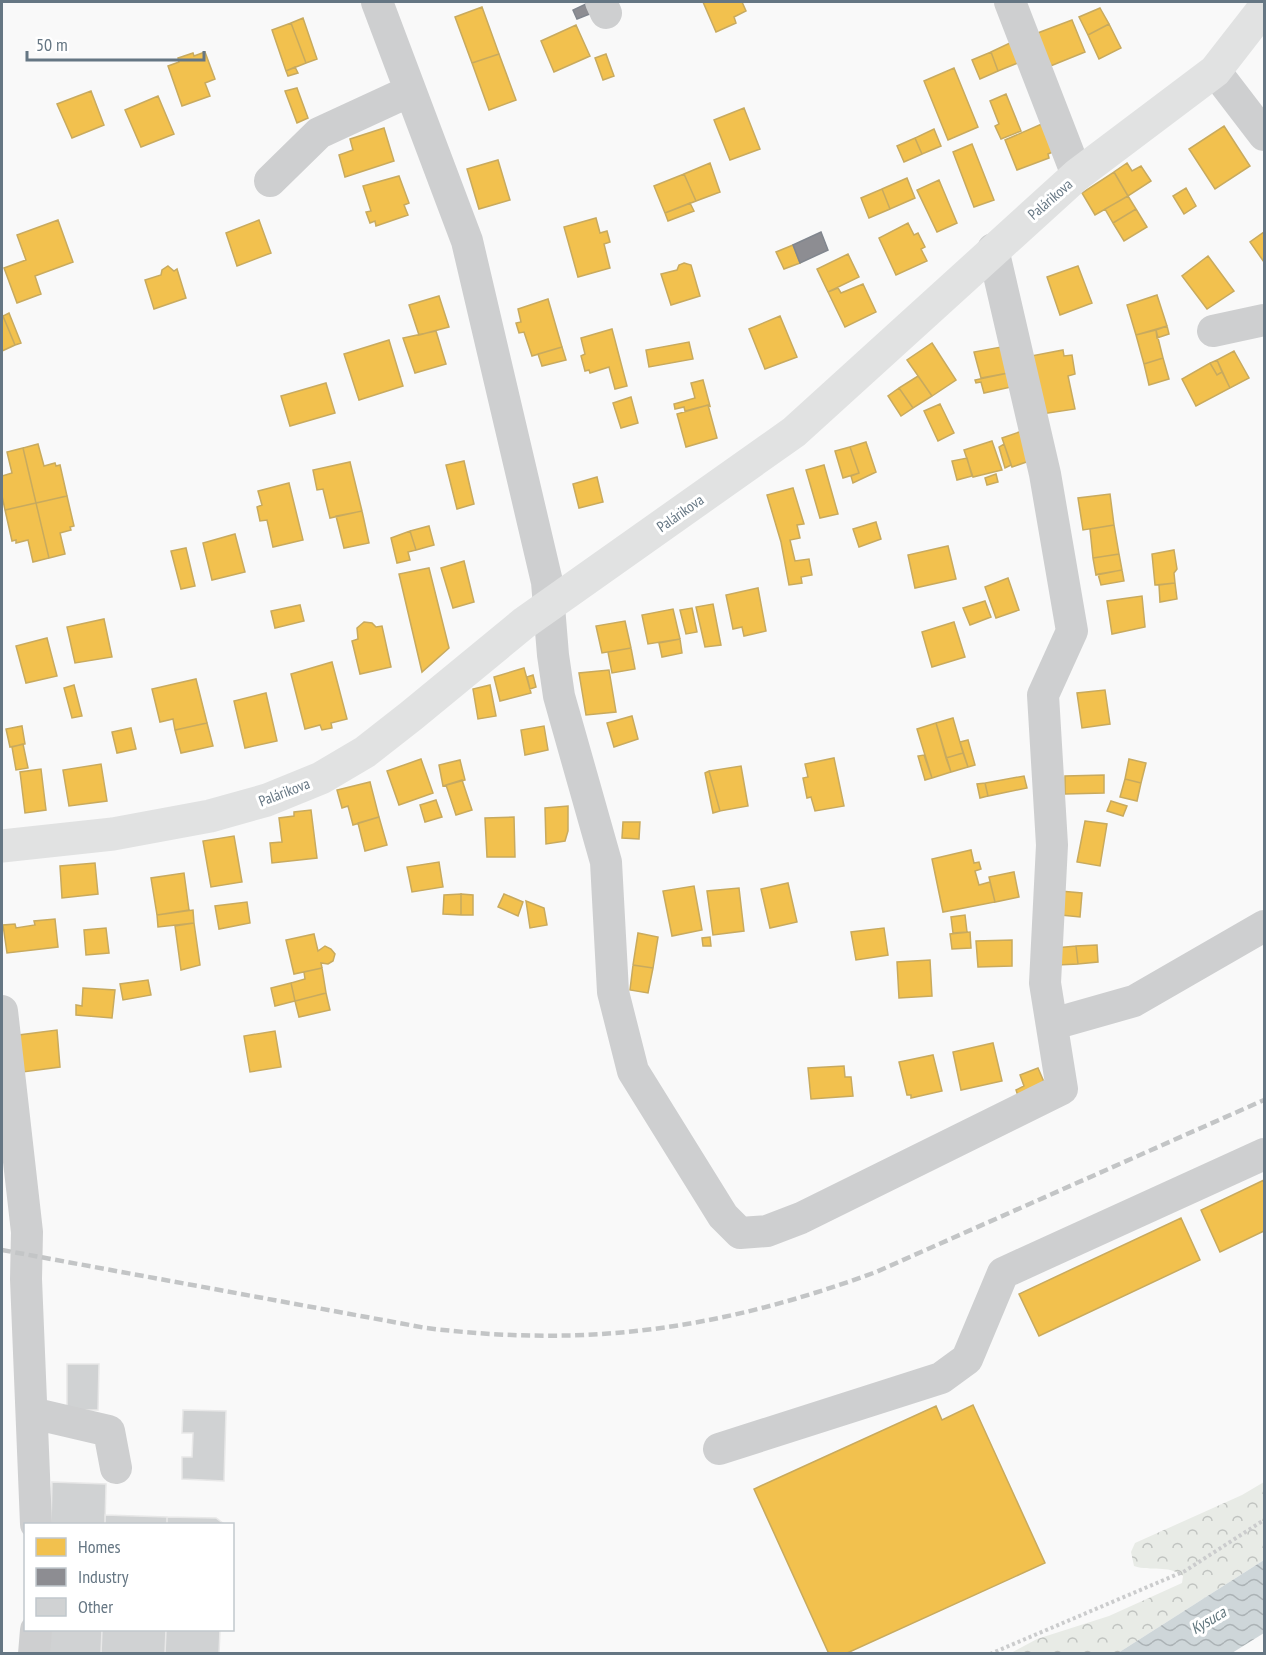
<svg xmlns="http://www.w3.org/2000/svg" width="1266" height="1655" font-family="'PT Sans Narrow',sans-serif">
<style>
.forest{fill:url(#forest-crowns)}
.water{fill:url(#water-waves)}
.homes{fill:#f2c14e;stroke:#c8aa5e;stroke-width:1.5}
.industry{fill:#8d8d92;stroke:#81868e;stroke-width:1.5}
.building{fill:#d0d2d3;stroke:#e8e8e8;stroke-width:1.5}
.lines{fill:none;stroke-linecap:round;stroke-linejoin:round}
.path{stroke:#cbcccd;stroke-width:4;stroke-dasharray:3 3;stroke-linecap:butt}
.minor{stroke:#cecfd0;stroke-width:32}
.major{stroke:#e1e2e2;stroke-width:33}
.rail{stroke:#c3c5c6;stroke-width:4.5;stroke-dasharray:9 4.5;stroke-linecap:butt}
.labels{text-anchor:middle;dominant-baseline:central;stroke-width:6;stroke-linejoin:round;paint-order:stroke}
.street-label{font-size:15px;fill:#657683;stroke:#fff}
.water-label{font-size:16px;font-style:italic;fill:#60757c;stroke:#fff}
</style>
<defs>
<pattern id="forest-crowns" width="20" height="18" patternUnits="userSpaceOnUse" patternTransform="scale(1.5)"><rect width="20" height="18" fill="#e8ebe6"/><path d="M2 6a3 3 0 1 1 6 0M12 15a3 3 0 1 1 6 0" fill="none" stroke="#c0c3c0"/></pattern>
<pattern id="water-waves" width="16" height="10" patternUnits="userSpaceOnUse" patternTransform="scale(1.5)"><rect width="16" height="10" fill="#ced6d9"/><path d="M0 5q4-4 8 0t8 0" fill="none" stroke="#abb2b5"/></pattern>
</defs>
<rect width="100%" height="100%" fill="#f9f9f9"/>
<path class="forest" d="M1264 1482V1560L1118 1653 1009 1654 1037 1639 1109 1616 1182 1583 1183 1576C1167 1564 1152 1572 1134 1566L1131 1552 1135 1543 1242 1495Z"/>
<path class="water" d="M1264 1560V1633L1232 1653H1118Z"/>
<path class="homes" d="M703 2H742L746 11 734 17 736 23 716 32Z
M482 7 499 54 472 63 455 17Z
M1100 8 1109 24 1088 35 1079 17Z
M303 18 317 59 306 63 291 23Z
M1072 20 1085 52 1048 67 1035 34Z
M291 23 306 63 286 71 272 30Z
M1109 24 1121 48 1099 59 1088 35Z
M576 25 590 56 554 72 541 41Z
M1012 42 1020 62 998 71 991 52Z
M205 52 215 79 205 83 210 96 182 106 168 66 179 62 178 58 193 53 194 56Z
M991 52 998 71 980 79 972 60Z
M499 54 516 100 489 110 472 63Z
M606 54 614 76 603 80 595 58Z
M295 67 298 73 288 76 286 71Z
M954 68 978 127 948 140 924 81Z
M297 88 308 118 297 123 285 91Z
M91 91 104 125 72 138 57 104Z
M1006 94 1021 131 1001 139 995 126 999 124 990 101Z
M158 96 174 134 141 147 125 110Z
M744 108 760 149 730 160 714 120Z
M1044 123 1055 151 1048 154 1049 158 1017 170 1005 140Z
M1224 126 1250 166 1215 189 1189 149Z
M384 128 394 161 345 177 339 155 353 150 350 139Z
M934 129 941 146 922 154 915 138Z
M915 138 922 154 904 162 897 146Z
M972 144 994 200 974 207 953 152Z
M498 160 510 200 479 209 467 169Z
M710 163 720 192 696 201 684 174Z
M1127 163 1132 171 1141 166 1151 181 1128 196 1114 172Z
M1114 172 1128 196 1095 215 1082 193Z
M684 174 696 201 665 213 654 186Z
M399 176 409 203 404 205 408 215 376 226 375 221 370 223 366 212 371 211 363 186Z
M907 178 915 198 890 209 882 189Z
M939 180 957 223 937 232 917 190Z
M1186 188 1196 206 1184 214 1173 196Z
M882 189 890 209 869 218 861 198Z
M1128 196 1136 209 1113 223 1105 209Z
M690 203 694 211 668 221 665 213Z
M1136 209 1147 227 1124 241 1113 223Z
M596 218 600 233 607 231 610 242 604 244 610 268 578 277 564 227Z
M58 220 73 262 35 276 41 294 17 303 4 268 26 260 17 235Z
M259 220 271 253 237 266 226 233Z
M908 223 914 235 918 233 925 247 921 249 927 261 896 275 879 238Z
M1264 232V262L1250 242Z
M793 245 800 263 784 269 776 252Z
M848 254 859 277 828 292 817 269Z
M1208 256 1234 291 1207 309 1182 276Z
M684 263 691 265 700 296 671 305 661 274 677 270 679 265Z
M168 266 174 271 177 269 186 298 154 309 145 280 161 275 162 270Z
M1078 266 1092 303 1060 315 1047 277Z
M863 284 876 312 845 327 828 292 838 288 841 293Z
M1157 295 1167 326 1136 335 1127 305Z
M439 296 449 327 419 335 409 305Z
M548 299 562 347 532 356 524 332 519 333 516 323 521 322 518 309Z
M9 313 21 343 15 345 3 316Z
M3 316 15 345 2 351V317Z
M780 316 797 357 765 369 749 329Z
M1167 326 1169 334 1157 338 1156 330Z
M612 329 627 386 615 389 609 367 590 373 589 370 585 371 581 356 585 354 581 338Z
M1156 330 1163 358 1144 364 1136 335Z
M436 331 446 364 415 373 403 338Z
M389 340 403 386 359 400 344 354Z
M689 342 693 359 649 367 646 350Z
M932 343 956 380 932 396 907 360Z
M562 347 566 360 542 366 538 354Z
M1001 347 1008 373 981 378 974 352Z
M1063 350 1064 356 1072 355 1075 374 1068 376 1075 409 1042 414 1031 356Z
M1234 351 1249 378 1230 388 1217 360Z
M1163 358 1169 379 1149 385 1144 364Z
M1217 360 1222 372 1217 375 1210 363Z
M1210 363 1217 375 1222 372 1230 388 1196 406 1182 379Z
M1008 373 1011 387 984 393 981 382 976 383 975 380Z
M918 376 932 396 913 408 899 388Z
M703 380 710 406 708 405 685 411 684 407 675 409 674 404 695 398 691 383Z
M326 383 335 413 290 426 281 396Z
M899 388 913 408 901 416 888 396Z
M631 397 638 423 621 428 613 403Z
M940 404 954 433 938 441 924 411Z
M708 405 717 438 686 447 677 414Z
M1028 429 1038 458 1012 467 1002 438Z
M992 441 1002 470 973 477 964 450Z
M866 442 876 472 853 483 851 476 859 473 850 447Z
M38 444 44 466 55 463 56 466 60 465 67 496 36 503 23 448Z
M1004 444 1011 465 1005 468 999 447Z
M850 447 859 473 843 478 835 451Z
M23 448 36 503 5 510 2 496V476L12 473 7 452Z
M967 458 972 476 957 480 952 461Z
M464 461 474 504 457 509 446 465Z
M350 462 362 511 330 518 323 489 317 490 313 470Z
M824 465 838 514 820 518 806 470Z
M996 474 998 482 987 485 985 478Z
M597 477 603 502 579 508 573 484Z
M289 483 303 540 273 547 267 520 260 521 257 507 262 505 258 491Z
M793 488 804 524 797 525 800 538 790 540 795 561 809 559 812 575 801 577 802 583 789 585 781 542 767 495Z
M1110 494 1114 525 1083 530 1078 498Z
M67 496 74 526 70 527 71 530 60 533 65 554 49 558 36 503Z
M36 503 49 558 33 562 28 540 16 543V540L12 541 5 510Z
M362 511 369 543 344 548 336 516Z
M876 522 881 539 859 547 853 529Z
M1114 525 1119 554 1093 558 1090 529Z
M429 526 434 545 416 550 410 531Z
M410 531 416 550 408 552 410 560 397 563 391 538Z
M235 534 245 572 212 580 203 543Z
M948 546 956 579 915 588 908 555Z
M186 548 195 586 181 589 171 551Z
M1174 550 1177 569 1174 573 1175 583 1155 585 1152 554Z
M1119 554 1122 570 1096 575 1093 558Z
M464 561 474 602 453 608 441 568Z
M429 568 449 648 422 672 399 574Z
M1122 570 1124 581 1101 585 1098 574Z
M1008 578 1019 610 996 618 985 587Z
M1175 583 1177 599 1160 602 1159 585Z
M758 588 766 631 744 636 742 627 733 629 726 595Z
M1142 596 1145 627 1112 634 1107 601Z
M985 601 991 617 970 625 963 608Z
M713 604 721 645 705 647 696 607Z
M300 605 304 621 275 628 271 611Z
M692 608 697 632 686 634 680 610Z
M673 609 680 639 648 644 642 615Z
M104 619 112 657 75 663 67 627Z
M625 621 631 648 602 653 596 626Z
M364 622 372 623 376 627 382 626 391 667 360 674 352 641 358 639 357 628Z
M954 622 965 657 932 667 922 632Z
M47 638 57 676 26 683 16 646Z
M680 639 682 653 662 657 659 643Z
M631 648 635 669 612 673 608 652Z
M332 662 347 719 331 723 332 728 322 730 320 725 305 729 291 674Z
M524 668 531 693 500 701 494 677Z
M609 670 616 712 586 715 579 673Z
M533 675 536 687 530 689 527 677Z
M196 679 207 723 175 730 173 719 160 722 152 689Z
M74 685 82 716 72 718 64 688Z
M490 685 496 716 478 719 473 689Z
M1105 690 1110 724 1082 728 1077 693Z
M266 693 277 741 245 748 234 701Z
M632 716 638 739 614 747 607 723Z
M953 718 963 753 946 758 936 723Z
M207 723 213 746 181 753 175 730Z
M936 723 951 772 932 778 917 729Z
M22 726 25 744 10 747 6 729Z
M544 726 548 750 525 755 521 730Z
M131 728 136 749 117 753 112 732Z
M968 740 975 765 968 767 960 742Z
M23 744 28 768 16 770 12 747Z
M963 753 968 767 951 772 946 758Z
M924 755 932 778 925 780 918 756Z
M834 758 844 806 815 811 811 797 807 798 803 778 808 777 805 764Z
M421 759 433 793 399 805 387 771Z
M1129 759 1146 763 1141 783 1125 779Z
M460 760 465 780 443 786 439 765Z
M101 764 107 801 69 806 63 770Z
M741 766 748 806 720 811 709 771Z
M41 769 46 810 25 813 20 772Z
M709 771 720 811 713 813 705 773Z
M1104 775V793L1065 794V776Z
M1024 776 1027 788 988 796 985 783Z
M1125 779 1141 783 1137 801 1120 797Z
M462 780 472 810 456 815 446 785Z
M370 782 379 817 353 825 348 806 342 808 337 790Z
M985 783 988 796 980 798 977 784Z
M436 800 442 817 425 822 420 805Z
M1111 801 1127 806 1123 816 1107 811Z
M568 806V831L565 841 546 844 545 808Z
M311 810 317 858 272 863 270 843 282 842 279 818 294 816V812Z
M379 817 387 845 365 851 358 823Z
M514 817 515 857H487L485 818Z
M1085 821 1107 824 1100 866 1077 862Z
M623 822H640L639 839 622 838Z
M234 836 242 882 211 887 203 841Z
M971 850 974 863 979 862 981 869 975 871 979 885 990 882 995 902 943 912 932 859Z
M439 862 443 887 412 892 407 867Z
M95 863 98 894 62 898 60 866Z
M1014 872 1019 897 995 902 989 877Z
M184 873 189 910 157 915 151 878Z
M788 883 797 922 770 928 761 889Z
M694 886 702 930 672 936 663 891Z
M739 888 744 931 713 935 707 891Z
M1060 891 1082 893 1080 917 1061 915Z
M461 894V915L443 914 444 895Z
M461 894 473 895V915H461Z
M504 894 523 902 518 916 498 907Z
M526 901 544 908 547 925 530 928Z
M247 902 250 923 219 929 215 906Z
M193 910 194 923 158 927 157 915Z
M965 915 967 932 953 933 951 917Z
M55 919 58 947 7 953 3 925 15 924 16 928 35 925 34 921Z
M194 923 200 965 181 970 175 926Z
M106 928 109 953 86 955 84 930Z
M884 928 888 955 856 960 851 932Z
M970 932 971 948 952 949 950 934Z
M638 933 658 937 653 968 633 965Z
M314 934 318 951 325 946 331 949 335 954 333 961 328 964 321 963 322 968 294 974 286 940Z
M710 937 711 946H703L702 938Z
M1012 940V966L978 967 976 941Z
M1097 945 1098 962 1078 964 1076 946Z
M1076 946 1078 964 1057 965 1055 948Z
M930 960 932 996 899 998 897 962Z
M633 965 653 968 648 993 630 990Z
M322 968 326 993 295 1001 291 983 305 979 304 972Z
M148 980 151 995 123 1000 120 984Z
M291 983 295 1001 275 1006 271 988Z
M83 988 115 990 112 1018 76 1015V1005L82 1006Z
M326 993 330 1010 299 1017 295 1001Z
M57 1030 60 1067 15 1073 11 1036Z
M275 1031 281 1067 250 1072 244 1036Z
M993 1043 1002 1081 961 1090 953 1052Z
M933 1055 942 1091 911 1098V1095H907L899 1062Z
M844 1066 845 1077H851L853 1096 811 1099 808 1068Z
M1038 1068 1044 1082 1018 1096 1016 1090 1024 1086 1020 1075Z
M1264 1180V1231L1220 1252 1201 1210Z
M1181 1218 1200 1260 1039 1336 1019 1294Z
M973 1405 1045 1563 845 1654H829L754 1489 936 1406 942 1420Z"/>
<path class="industry" d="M588 3 592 13 577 19 573 10Z
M821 232 828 250 800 263 793 245Z"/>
<path class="building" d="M67 1364H99L98 1410H67Z
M183 1410 226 1411 224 1481 182 1479V1457H192L193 1433H182Z
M52 1482 106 1484 105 1524H51Z
M105 1515 167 1517V1524H105Z
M167 1517 216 1518 224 1524H167Z
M48 1630H102L101 1654H47Z
M102 1630H166L165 1654H101Z
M166 1630H220L219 1654H165Z"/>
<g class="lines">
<path class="path" d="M990 1654 1185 1571 1264 1520"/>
<path class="minor" d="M377 2 467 241 547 582 553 655 559 696 606 862 613 992 633 1071 723 1216 740 1233 767 1231 801 1218 1062 1089 1045 983 1052 845 1043 695 1072 631 1045 474 993 249
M601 2 606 13
M1010 2 1077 175
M1215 71 1264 135
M270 181 319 133 410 91
M1213 331 1264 320
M2 1011 27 1232 26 1279 36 1524
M1053 1024 1134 1001 1264 926
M32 1413 109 1431 116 1468
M719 1449 941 1378 967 1359 1003 1273 1264 1154
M34 1654 36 1630"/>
<path class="major" d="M2 846 113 834 210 816 267 800 321 778 365 752 411 716 524 623 794 432 1077 175 1215 71 1264 8"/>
<path class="rail" d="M2 1250 426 1328C590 1348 721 1329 876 1272L1264 1100"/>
</g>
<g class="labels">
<g class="street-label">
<text transform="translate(1050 199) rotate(-41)">Palárikova</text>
<text transform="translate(680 513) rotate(-35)">Palárikova</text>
<text transform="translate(284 792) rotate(-21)">Palárikova</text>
</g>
<g class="water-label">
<text transform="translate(1208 1620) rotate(-31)">Kysuca</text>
</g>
</g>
<rect width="1266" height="1655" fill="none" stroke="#657683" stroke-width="6"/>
<rect x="24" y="1523" width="210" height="108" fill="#ffffff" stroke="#c1c8cd" stroke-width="1.5"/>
<rect x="36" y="1538" width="30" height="18" fill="#f2c14e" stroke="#c1c8cd" stroke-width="1.5"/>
<text x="78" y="1553" font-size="18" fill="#657683">Homes</text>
<rect x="36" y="1568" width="30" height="18" fill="#8d8d92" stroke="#c1c8cd" stroke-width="1.5"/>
<text x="78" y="1583" font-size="18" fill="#657683">Industry</text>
<rect x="36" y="1598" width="30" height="18" fill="#d0d2d3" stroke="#c1c8cd" stroke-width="1.5"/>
<text x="78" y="1613" font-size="18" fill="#657683">Other</text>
<path d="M27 51v9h177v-9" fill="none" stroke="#657683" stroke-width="3"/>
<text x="36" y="51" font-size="18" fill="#657683" stroke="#ffffff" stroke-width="4.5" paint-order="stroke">50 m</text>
</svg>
